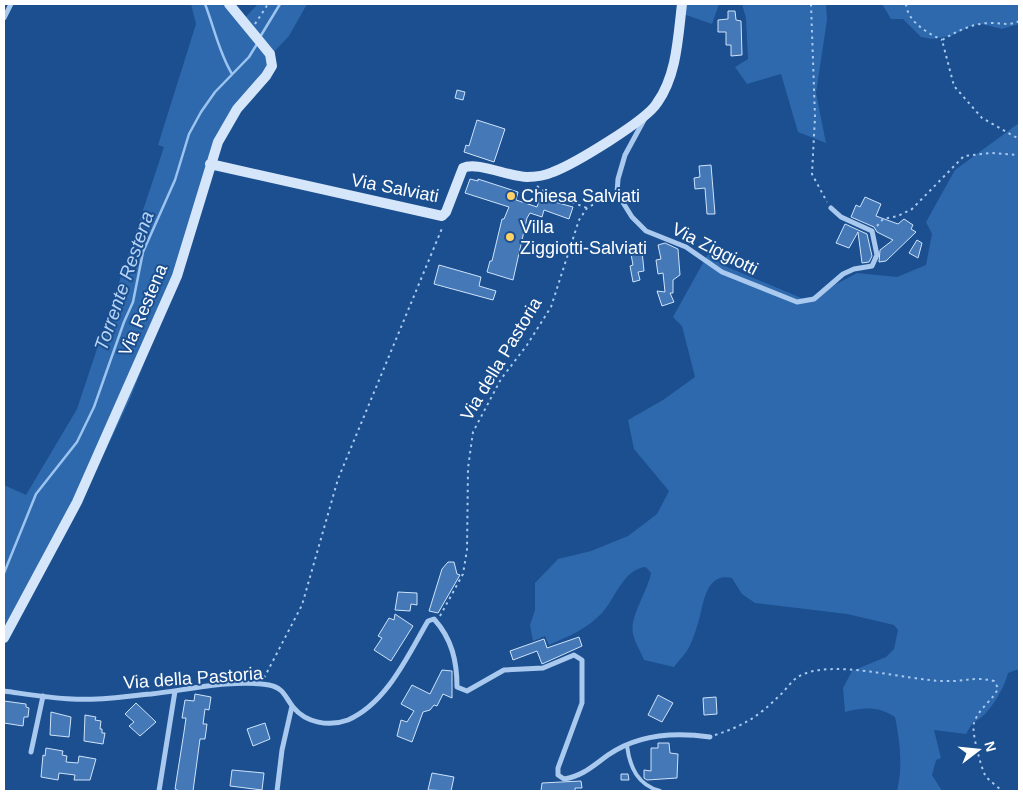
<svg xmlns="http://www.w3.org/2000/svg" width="1023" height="795" font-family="Helvetica,sans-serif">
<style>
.green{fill:#2e69ad}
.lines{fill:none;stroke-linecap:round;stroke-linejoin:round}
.stream{stroke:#9cc4f0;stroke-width:2.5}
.building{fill:#4478b7;stroke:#cfe3fa}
.path{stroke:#a9c9ee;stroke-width:2;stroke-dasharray:2.5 4;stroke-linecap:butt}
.lane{stroke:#a9c9ee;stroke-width:4}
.street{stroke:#a9c9ee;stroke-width:5}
.secondary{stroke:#d6e6fa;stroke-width:10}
.poi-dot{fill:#ffd166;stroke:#1b4f8f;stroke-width:2}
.labels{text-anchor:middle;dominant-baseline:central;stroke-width:4;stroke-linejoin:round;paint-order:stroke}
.street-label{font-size:18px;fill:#fff;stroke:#1b4f8f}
.poi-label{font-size:18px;fill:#fff;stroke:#1b4f8f;text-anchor:start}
.water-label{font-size:19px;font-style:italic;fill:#b5d3f5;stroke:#1b4f8f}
</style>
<rect width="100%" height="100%" fill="#1b4f8f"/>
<path class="green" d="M191 4H225L240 23 258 4H307L289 36 271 55 273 67 222 132 175 284 130 399 69 528 4 645V485L26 495 77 409 164 147 158 145 196 24Z
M684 4H719L712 24 683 14Z
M742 4H826L827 20 816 93 826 143 798 132 781 74 747 84 735 67 748 59 746 18Z
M882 4H1019V24L1002 29 982 24 973 25 951 36 932 39 921 37 903 19H891Z
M1019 123V669L1008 673C1005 687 987 719 973 722L966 734 934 730 941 758 936 760 932 775 942 791H897C903 767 900 741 895 717 879 706 864 707 845 712L843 688 852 671 886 657 894 649 898 630 894 625 847 614 755 603 742 594 732 578C708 572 704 599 700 616 697 627 693 640 688 649 685 655 678 661 674 667L644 660C641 652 635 643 633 634 629 617 648 591 651 573L646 567C624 568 615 599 602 613 587 629 569 636 549 645L545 636 533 641 530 625 535 610V583L558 559 591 551 628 536 657 514 669 491 634 449 628 420 663 400 695 377 682 326 673 317 708 254 727 267 806 300 857 273 897 277 926 265 932 234 926 222 955 170Z"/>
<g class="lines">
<path class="stream" d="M205 4C214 27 219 53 232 74
M260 37 280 4
M4 573 36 494 77 442 94 407 124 322 133 302 143 252 175 180 189 134 201 112 215 92 249 57 257 44"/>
</g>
<path class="building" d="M728 11H735L736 20 741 21 742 55 731 56V45H726V32H718V20L728 19Z
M457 90 465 92 463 100 455 98Z
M477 120 505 129 494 162 464 152 466 145 469 146Z
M711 165 715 214H707L705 188 695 189 694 178 700 177 699 166Z
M470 179 478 181V179L518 192 516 200 537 207 540 198 573 207 569 219 544 210 542 217 530 213 527 218 513 280 487 272 490 261H492L502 219H504L509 207 465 193Z
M865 197 881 204 876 216 898 224 904 219 913 225 911 229 916 232 886 261 879 262 880 250 893 240 877 232 874 227 851 217 856 205 860 207Z
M845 224 867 234 872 256 869 262 862 263 858 232 849 248 836 243Z
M917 240 922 243 918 258 909 253Z
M665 243 678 249 680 275 673 280V293H670L674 302 662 306 657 291 665 292 663 273 658 274 656 260 661 259 658 245Z
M642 251 644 271 638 272 640 280 633 282 630 266 633 265 631 254Z
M439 265 481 277 479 286 496 291 493 300 434 284Z
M448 562H454L457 574 460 575 438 613 429 611 442 569Z
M398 592 417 593V605L411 604 410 611 395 610Z
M395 614 413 626 391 661 374 650 382 638 378 636 389 618 394 620Z
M579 637 582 646 542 664 537 651 513 660 510 651 544 639 547 648Z
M442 670 452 671V698L443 694 437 706 434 705 430 710 423 712 412 742 397 736 401 720 407 722 414 711 401 704 412 685 430 694Z
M195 694 211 697 209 710 205 709 203 724H207L205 739H200L193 791H179L175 789 184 732 186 718H182L185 700 194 701Z
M658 695 673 703 662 722 648 715Z
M716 697 717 714 704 715 703 698Z
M4 701 26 704V707L29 708 28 717H24L23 726 4 723Z
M136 703 156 722 140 736 129 726 134 722 125 714Z
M51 712 71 717 69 737 50 735Z
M85 715 96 717 95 720 101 721 100 729H102V733H105L103 744 84 741Z
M265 723 270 739 253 746 247 729Z
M658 743H669L670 753 678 754 677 778 647 780 644 778V770L651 771V748H658Z
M46 748 63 751 62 755 67 756 66 762 78 763 79 756 96 759 90 780H74L75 775 59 773 58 780 41 777 43 755 45 756Z
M232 770 264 773 262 790 230 786Z
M432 773 454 777 451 791 428 790Z
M621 774H628L629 780H621Z
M581 781 582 788H575V791H541L542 783Z"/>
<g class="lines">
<path class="path" d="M811 4 815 117 812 174 827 202
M906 4C908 22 926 32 942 40
M1019 21C1010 26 1002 23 991 23 973 23 957 31 942 40L954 86 982 118 1019 139
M255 24 268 4
M537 186 545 192 587 208
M877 226 883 219 898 216 912 209 964 156 991 153 1019 155
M440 616 463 574 467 550 468 468 473 432 501 379 527 345 551 307 579 220 587 208 612 194
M264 678 302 605 338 479 443 226
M715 735C743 726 758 717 779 696 785 691 791 681 798 677 829 657 908 681 945 681 965 682 972 676 994 681L998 688C995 698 978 709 974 723 971 731 981 767 985 775 989 781 997 786 1002 791"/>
<path class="lane" d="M627 746C630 768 638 785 660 791"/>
<path class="street" d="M4 18 11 4
M644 120 625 155 618 179 617 193 632 217 646 231 686 247 722 272 797 302 814 299 843 274 854 269 872 266 877 255 872 231 841 217 831 208
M4 691C26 694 49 698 72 699 97 701 126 696 151 694 187 690 233 679 269 685 284 688 285 697 293 707 306 723 329 727 348 720 387 703 408 655 428 621L434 619C452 639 457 661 457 687L467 691 504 670 543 668 574 655 582 660V703L558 768V775L564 779C583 776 594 765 608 755 638 734 676 732 710 737
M31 752 43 696
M159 791 175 691
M277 791 282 750 292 706"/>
<path class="secondary" d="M210 164 442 216 446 212 463 168C477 161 509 177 527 177 536 177 544 176 553 172 574 164 646 121 657 103 677 75 678 37 682 4
M4 638 77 502 177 276 218 142 237 109 266 76 272 66 270 54 229 4"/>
</g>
<g class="poi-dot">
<circle cx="511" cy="196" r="5"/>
<circle cx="510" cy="237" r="5"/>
</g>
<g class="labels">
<g class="street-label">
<text transform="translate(395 188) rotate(11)">Via Salviati</text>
<text transform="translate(715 249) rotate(27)">Via Ziggiotti</text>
<text transform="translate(143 310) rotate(-67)">Via Restena</text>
<text transform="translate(501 359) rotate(-59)">Via della Pastoria</text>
<text transform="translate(193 678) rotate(-4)">Via della Pastoria</text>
</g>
<g class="poi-label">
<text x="521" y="196">Chiesa Salviati</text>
<text x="520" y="227">Villa<tspan x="520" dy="21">Ziggiotti-Salviati</tspan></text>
</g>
<g class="water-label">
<text transform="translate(124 281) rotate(-71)">Torrente Restena</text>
</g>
</g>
<rect width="1023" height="795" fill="none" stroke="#ffffff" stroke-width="10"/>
<g transform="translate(978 750) rotate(74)" stroke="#1b4f8f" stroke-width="4" paint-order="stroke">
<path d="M0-4L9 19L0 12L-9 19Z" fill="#ffffff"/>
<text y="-8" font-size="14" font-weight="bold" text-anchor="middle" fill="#ffffff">N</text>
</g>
</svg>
